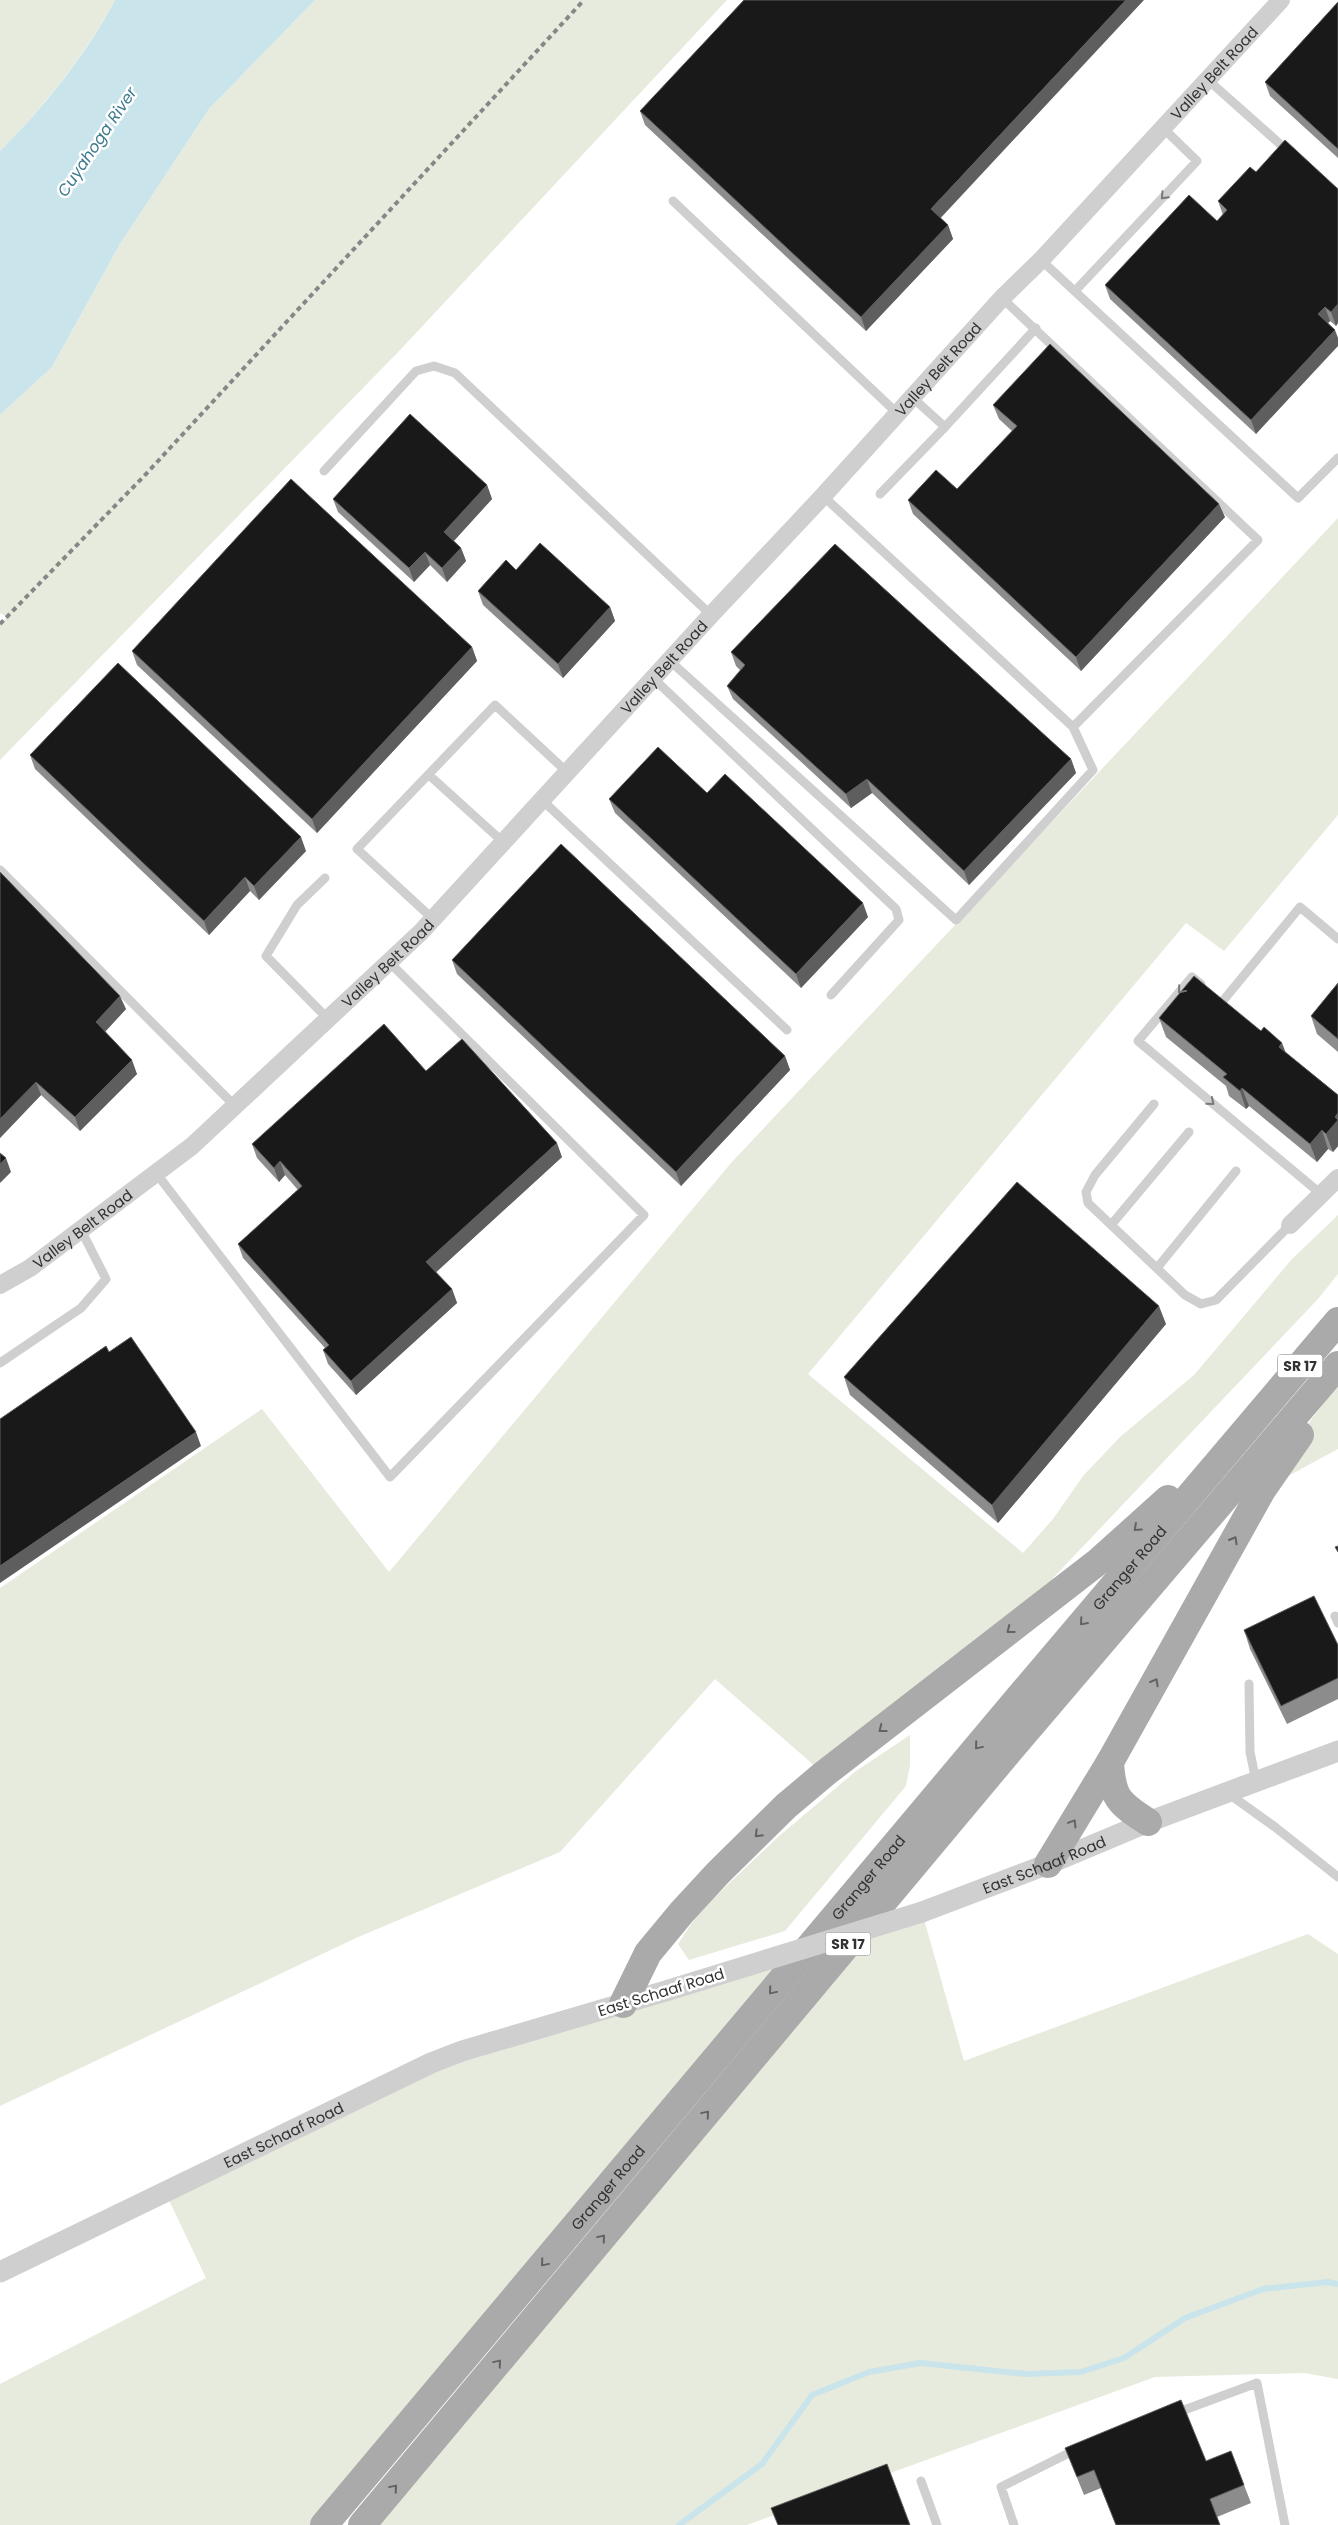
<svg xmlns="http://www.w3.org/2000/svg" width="1338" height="2525" font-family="Poppins,sans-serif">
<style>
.green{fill:#e7ebdd}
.water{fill:#cae4eb}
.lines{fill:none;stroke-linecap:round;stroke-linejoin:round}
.stream{stroke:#cae4eb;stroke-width:6}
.service{stroke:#cfcfcf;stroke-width:9}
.minor{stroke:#cfcfcf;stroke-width:18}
.tertiary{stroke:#cfcfcf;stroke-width:21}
.primary{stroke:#aaa;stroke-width:28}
.rail{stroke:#878787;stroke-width:4;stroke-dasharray:5 4;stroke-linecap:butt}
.tertiary-bridge{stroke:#cfcfcf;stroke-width:21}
.wall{fill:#8c8c8c}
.shaded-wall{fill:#5e5e5e}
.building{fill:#191919;stroke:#5e5e5e}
.oneway{stroke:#797979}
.oneway2{stroke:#626262}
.labels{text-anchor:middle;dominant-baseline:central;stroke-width:5;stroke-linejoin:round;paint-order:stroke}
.shield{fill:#fff;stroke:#707070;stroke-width:1}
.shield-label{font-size:14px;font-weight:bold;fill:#323232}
.street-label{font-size:15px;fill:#323232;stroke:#fff}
.water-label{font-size:16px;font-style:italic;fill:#3d7b8d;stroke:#fff}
</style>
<rect width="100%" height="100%" fill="#fff"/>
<path class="green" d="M0 0H115C88 51 41 111 0 151Z
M315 0H727L402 348 0 760V624L7 617 0 613V415L52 367 120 244 209 109Z
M1338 518V815L1224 951 1186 923 808 1374 1023 1553 1053 1519 1083 1476 1120 1437 1194 1375 1292 1259 1338 1215V1274L1318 1299 1053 1578 1064 1588 824 1774 715 1679 560 1852 356 1938 0 2106V1588L262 1409 389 1572 731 1163Z
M1338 1384V1449L1262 1490 1284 1456Z
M910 1735V1765L906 1786 785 1931 689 1960 678 1944 700 1911 778 1837 856 1771Z
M922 1912 964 2061 1308 1934 1338 1954V2379L1304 2373 1155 2377 747 2525H362L855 1933Z
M809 1947 324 2525H0V2384L206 2278 165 2192 431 2063Z"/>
<path class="water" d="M115 0H315L209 109 120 244 52 367 0 415V151C42 110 88 52 115 0Z"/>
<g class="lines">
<path class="stream" d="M679 2525 762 2464 812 2395 869 2372 920 2363 1026 2374 1081 2372 1124 2358 1185 2318 1263 2289 1328 2282 1338 2284"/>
<path class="service" d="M1208 80 1289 152
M673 201 898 414
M1041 260 1298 498 1338 458
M1075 291 1197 161 1163 128
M1002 298 1258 540 1073 727
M945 427 1036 328
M324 471 416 371 434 366 455 373 711 615
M880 494 945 427 913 398
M669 660 956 920 1093 770 1073 727 823 496
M653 678 896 909 899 920 831 995
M429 775 503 842
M542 800 787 1030
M0 870 235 1106
M325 878 297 905 266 956 328 1019
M433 919 357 849 495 705 567 772
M1201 984 1192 977 1138 1041 1321 1194
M1222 1002 1300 907 1338 939
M1154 1104 1095 1175 1086 1192 1088 1203 1185 1295 1201 1304 1216 1300 1290 1225
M156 1173 390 1477 644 1215 389 962
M1111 1225 1189 1132
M1157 1268 1236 1171
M0 1363 81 1308 106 1279 81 1230
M1335 1616 1338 1623
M1249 1684 1250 1752 1256 1781
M1229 1794 1275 1827 1338 1877
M1176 2413 1257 2383 1285 2525
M921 2481 937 2525
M1014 2525 1001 2487 1077 2449"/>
<g class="minor">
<path d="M1290 1225 1338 1178"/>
<path id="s1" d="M0 1285 30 1268 192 1146 421 932 711 615 823 496 1002 298 1041 260 1281 0"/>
</g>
<g class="tertiary">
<path id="s2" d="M922 1912 1048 1864 1148 1822 1338 1751"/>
<path id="s3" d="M0 2272 431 2063 462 2051 669 1990"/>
</g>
<g class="primary">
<path d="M1110 1762C1112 1797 1118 1803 1148 1822"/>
<path d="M1048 1864 1110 1762 1262 1490 1300 1435"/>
<path d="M623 2004 648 1953 682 1912 718 1873 786 1806 824 1774 1099 1561 1168 1499"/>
<path id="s4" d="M324 2525 1015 1702 1338 1321"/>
<path d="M362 2525 1010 1750 1338 1365"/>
</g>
<path class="rail" d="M0 624 146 474 584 0"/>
<path class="tertiary-bridge" d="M669 1990 922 1912"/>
</g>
<path class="wall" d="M1338 2V158L1270 96 1265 82Z
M640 111 948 225 953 239 866 331 645 125Z
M1256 172 1338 189V323L1336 326 1330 321 1328 323 1256 434 1110 299 1105 285 1217 221 1223 215 1218 201Z
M993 405 1225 517 1081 671 913 514 908 500 957 489 1012 431 999 419Z
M487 485 492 499 454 541 461 548 466 561 447 582 430 565 414 582 338 512 333 499Z
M478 591 610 607 615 621 563 678 483 605Z
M472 647 477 661 317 833 137 665 132 651Z
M731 652 1071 759 1076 773 969 885 872 793 851 808 733 699 727 686 740 670 736 666Z
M30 755 306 851 259 900 250 891 209 935 35 769Z
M707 793 868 917 801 988 615 813 609 799Z
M0 872 126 1009 105 1032 137 1074 80 1131 41 1095 0 1138Z
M452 960 785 1056 790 1070 681 1186 457 974Z
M1338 983V1052L1317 1034 1311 1016Z
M1159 1018 1286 1053 1338 1095V1146L1333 1152 1328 1149 1317 1162 1249 1106 1246 1109 1229 1096 1226 1086 1166 1037Z
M426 1071 562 1157 436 1272 452 1289 457 1303 356 1395 328 1364 323 1350 325 1348 243 1258 238 1244 298 1190 285 1175 279 1182 257 1158 252 1144Z
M1166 1324 998 1523 850 1395 844 1377Z
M1244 1630 1338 1645V1699L1287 1724 1250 1649Z
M1065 2448 1206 2461 1244 2485 1251 2503 1217 2517 1220 2525H1116L1101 2488 1084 2495Z"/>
<path class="shaded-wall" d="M1126 0H1144L936 223 931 209Z
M948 225 953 239 866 331 861 317Z
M1338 304V323L1336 326 1331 312Z
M1325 307 1330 321 1323 328 1318 314Z
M1335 330 1338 338V346L1256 434 1251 420Z
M487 485 492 499 449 546 444 532Z
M1219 504 1225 517 1081 671 1076 657Z
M461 548 466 561 447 582 442 568Z
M425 552 430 565 414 582 409 568Z
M610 607 615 621 563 678 558 664Z
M472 647 477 661 317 833 312 819Z
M1071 759 1076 773 969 885 964 871Z
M867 779 872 793 851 808 846 794Z
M301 837 306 851 259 900 254 886Z
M245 877 250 891 209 935 204 921Z
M863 903 868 917 801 988 796 974Z
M120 996 126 1009 101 1036 96 1022Z
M1282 1043 1289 1061 1279 1047Z
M785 1056 790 1070 681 1186 676 1172Z
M132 1060 137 1074 80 1131 75 1117Z
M36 1082 41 1095 0 1138V1119Z
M1242 1088 1249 1106 1246 1109 1240 1091Z
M1338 1113V1146L1333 1152 1326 1134 1335 1117Z
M1322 1130 1328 1149 1317 1162 1310 1144Z
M557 1143 562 1157 432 1276 426 1262Z
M6 1158 11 1172 0 1183V1164Z
M280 1161 285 1175 279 1182 274 1168Z
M452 1289 457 1303 356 1395 351 1381Z
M1159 1306 1166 1324 998 1523 992 1505Z
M196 1432 201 1446 0 1583V1566Z"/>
<path class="building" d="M744 0H1126L931 209 948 225 861 317 640 111Z
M1338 2V149L1265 82Z
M1285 140 1338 189V304L1331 312 1325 307 1318 314 1335 330 1251 420 1105 285 1189 195 1217 221 1227 210 1218 201 1250 167 1256 172Z
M1050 344 1219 504 1076 657 908 500 936 470 957 489 1017 426 993 405Z
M410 414 487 485 444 532 461 548 442 568 425 552 409 568 333 499Z
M291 479 472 647 312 819 132 651Z
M540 543 610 607 558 664 478 591 506 560 516 570Z
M835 544 1071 759 964 871 867 779 846 794 727 686 745 665 731 652Z
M118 663 301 837 254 886 245 877 204 921 30 755Z
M658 747 707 793 725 774 863 903 796 974 609 799Z
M561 844 785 1056 676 1172 452 960Z
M0 872 120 996 96 1022 132 1060 75 1117 36 1082 0 1119Z
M1194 976 1261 1031 1264 1027 1282 1043 1279 1047 1338 1095V1113L1335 1117 1338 1120 1326 1134 1322 1130 1310 1144 1242 1088 1240 1091 1223 1077 1227 1074 1159 1018Z
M1338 983V1039L1311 1016Z
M384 1024 426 1071 462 1039 557 1143 426 1262 452 1289 351 1381 323 1350 329 1345 238 1244 302 1186 280 1161 274 1168 252 1144Z
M0 1153 6 1158 0 1164Z
M1017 1182 1159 1306 992 1505 844 1377Z
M131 1337 196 1432 0 1566V1419L106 1346 109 1352Z
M1338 1546V1552L1335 1547Z
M1314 1596 1338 1645V1678L1281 1706 1244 1630Z
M1181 2400 1206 2461 1231 2451 1244 2485 1210 2499 1220 2525H1116L1094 2470 1077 2477 1065 2448Z
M887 2464 910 2525H778L771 2508Z"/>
<defs><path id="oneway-chevron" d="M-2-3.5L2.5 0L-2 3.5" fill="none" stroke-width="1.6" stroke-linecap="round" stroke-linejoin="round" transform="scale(1.25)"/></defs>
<g class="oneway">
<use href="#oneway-chevron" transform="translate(1164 196) rotate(133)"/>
<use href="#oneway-chevron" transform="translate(1181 990) rotate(130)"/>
<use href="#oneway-chevron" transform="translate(1211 1102) rotate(40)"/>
</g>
<g class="oneway2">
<use href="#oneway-chevron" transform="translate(1137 1528) rotate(138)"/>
<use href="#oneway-chevron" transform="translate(1234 1540) rotate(-60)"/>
<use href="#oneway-chevron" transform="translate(1083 1622) rotate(131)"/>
<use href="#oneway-chevron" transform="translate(1010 1630) rotate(142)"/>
<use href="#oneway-chevron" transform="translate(1155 1682) rotate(-61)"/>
<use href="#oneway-chevron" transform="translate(882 1729) rotate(142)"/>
<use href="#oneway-chevron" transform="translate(978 1746) rotate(130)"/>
<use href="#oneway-chevron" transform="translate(1073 1823) rotate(-59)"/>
<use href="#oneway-chevron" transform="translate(758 1834) rotate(135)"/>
<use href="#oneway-chevron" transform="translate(772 1991) rotate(130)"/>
<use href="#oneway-chevron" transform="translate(706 2114) rotate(-50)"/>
<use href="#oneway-chevron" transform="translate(602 2238) rotate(-50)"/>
<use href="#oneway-chevron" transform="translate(544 2263) rotate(130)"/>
<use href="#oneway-chevron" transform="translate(498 2363) rotate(-50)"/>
<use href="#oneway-chevron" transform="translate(394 2488) rotate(-50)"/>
</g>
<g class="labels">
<g class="shield">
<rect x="1277.5" y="1354.5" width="45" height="23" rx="4"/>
<rect x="825.5" y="1932.5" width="45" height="23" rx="4"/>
</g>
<g class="shield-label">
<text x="1300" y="1366">SR 17</text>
<text x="848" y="1944">SR 17</text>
</g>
<g class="street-label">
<text stroke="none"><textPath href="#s1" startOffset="1720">Valley Belt Road</textPath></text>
<text stroke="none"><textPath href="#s1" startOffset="1315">Valley Belt Road</textPath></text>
<text stroke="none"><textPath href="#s1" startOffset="910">Valley Belt Road</textPath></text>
<text stroke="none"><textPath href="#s1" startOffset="505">Valley Belt Road</textPath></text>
<text stroke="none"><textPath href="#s1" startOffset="100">Valley Belt Road</textPath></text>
<text stroke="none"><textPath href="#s4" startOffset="1251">Granger Road</textPath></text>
<text stroke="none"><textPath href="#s2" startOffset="131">East Schaaf Road</textPath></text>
<text stroke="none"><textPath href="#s4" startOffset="846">Granger Road</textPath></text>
<text transform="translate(661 1992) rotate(-17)">East Schaaf Road</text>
<text stroke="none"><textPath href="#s3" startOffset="315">East Schaaf Road</textPath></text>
<text stroke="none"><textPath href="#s4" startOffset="441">Granger Road</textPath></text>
</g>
<g class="water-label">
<text transform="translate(97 142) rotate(-56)">Cuyahoga River</text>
</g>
</g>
</svg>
